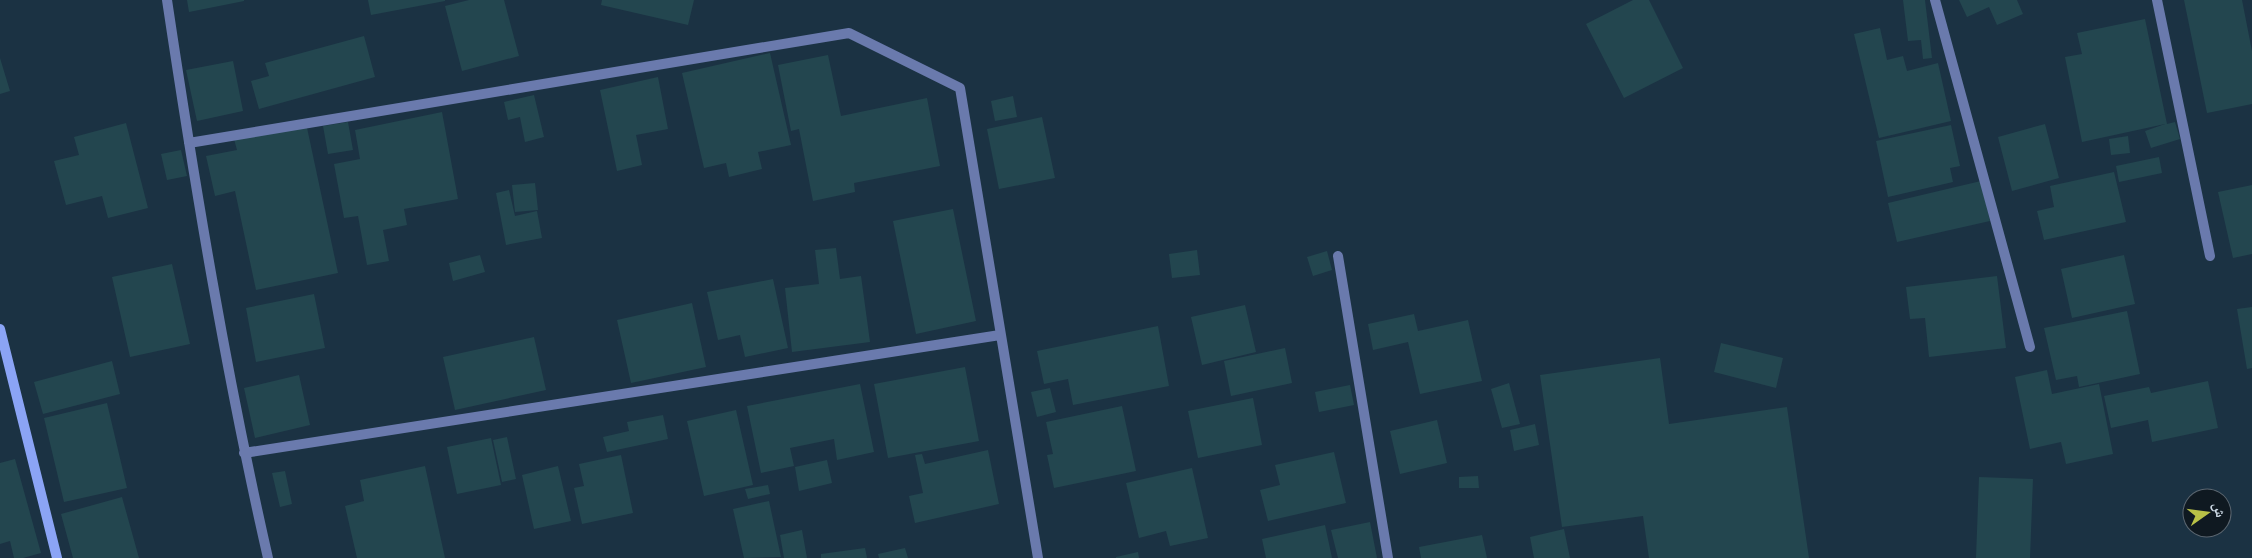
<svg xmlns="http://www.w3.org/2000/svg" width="2252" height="558" font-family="'Archivo Narrow','Noto Naskh Arabic',sans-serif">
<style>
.building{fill:#23464f}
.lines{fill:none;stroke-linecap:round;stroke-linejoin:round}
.street{stroke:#6a7aad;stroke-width:10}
.secondary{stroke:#8ba4f5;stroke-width:10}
</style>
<rect width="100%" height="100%" fill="#1b3243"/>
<path class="building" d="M187 0H244V1L189 12Z
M368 0H445V1L371 15Z
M469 0H504L519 56 462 71 445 6Z
M602 0H694L688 25 601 5Z
M1633 0H1649L1683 68 1624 98 1586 24Z
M1903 0H1925L1932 58 1923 59 1921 40 1908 41Z
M1959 0H2017L2023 14 1997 25 1989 7 1967 17Z
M2184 0H2242L2252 51V104L2207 113Z
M2145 19 2167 124 2175 122 2180 139 2151 148 2145 131 2165 124 2082 142 2065 57 2082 54 2077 33Z
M1880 28 1887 60 1903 56 1907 71 1938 63 1951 121 1879 138 1854 34Z
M364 36 375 77 259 109 251 81 269 76 265 63Z
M770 53 791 145 758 152 762 169 729 177 726 163 704 168 682 73Z
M828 55 841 116 927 98 940 166 854 183 855 192 813 201 799 129 791 131 778 65Z
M0 58 10 91 0 94Z
M233 61 243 111 197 121 186 70Z
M658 77 668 129 636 135 642 165 617 171 600 90Z
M534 95 544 137 525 142 520 117 508 120 504 102Z
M1013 96 1017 117 995 121 991 101Z
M442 112 458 199 404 209 407 225 383 230 389 261 367 265 358 216 344 218 334 164 360 159 355 130Z
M1042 117 1055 178 999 189 987 129Z
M348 122 353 150 328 154 323 126Z
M126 123 148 208 108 218 102 196 66 205 54 161 79 155 74 137Z
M306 123 338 273 256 290 235 191 215 196 206 156 237 150 234 139Z
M2045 124 2059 178 2012 191 1998 137Z
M1951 125 1960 166 1950 168 1953 182 1888 197 1876 141Z
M2128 136 2130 153 2111 155 2109 139Z
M181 150 187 176 167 180 161 154Z
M2159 157 2162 173 2119 182 2116 166Z
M2114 172 2126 222 2044 240 2037 211 2054 207 2050 186Z
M1981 181 1990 221 1897 242 1888 203Z
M535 183 538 210 515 212 512 185Z
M2252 185V254L2233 258 2218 192Z
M509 190 515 216 537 211 542 238 506 245 496 193Z
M953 209 976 321 916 334 893 221Z
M836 248 840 279 861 276 870 342 792 352 785 288 819 284 815 250Z
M1197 250 1200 275 1172 278 1169 254Z
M1327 251 1332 270 1313 276 1307 257Z
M480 255 485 272 453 281 449 263Z
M2124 255 2135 304 2072 318 2061 269Z
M172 264 190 344 130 357 112 277Z
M1997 276 2006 348 1929 357 1925 318 1910 319 1906 287Z
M773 279 788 348 745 357 740 335 718 340 707 292Z
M314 294 325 348 256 362 246 308Z
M692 303 706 367 631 383 617 320Z
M1245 305 1256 352 1202 365 1191 317Z
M2252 307V368L2247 369 2237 309Z
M2127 311 2140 374 2079 387 2077 376 2056 380 2044 328Z
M1414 314 1418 331 1468 320 1482 381 1420 394 1408 342 1373 350 1368 324Z
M1158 326 1169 386 1073 405 1068 379 1044 384 1037 351Z
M534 337 546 390 455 410 443 357Z
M1721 343 1783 358 1776 388 1714 372Z
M1285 348 1292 383 1231 396 1224 361Z
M1660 358 1669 424 1787 407 1809 558H1649L1643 516 1562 527 1540 375Z
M112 361 120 394 43 414 34 382Z
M965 367 979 441 888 458 874 384Z
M2047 370 2052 394 2099 384 2113 454 2066 464 2061 442 2030 449 2015 377Z
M299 375 310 425 255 438 244 388Z
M2208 381 2218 428 2152 442 2148 420 2111 428 2104 396 2149 387 2151 393Z
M1509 383 1520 424 1502 428 1491 389Z
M860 384 874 452 837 460 834 439 790 448 794 466 761 473 747 406Z
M1350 385 1354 405 1319 412 1315 392Z
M1050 388 1056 412 1037 417 1031 392Z
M1253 398 1262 445 1198 458 1188 411Z
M107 403 127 488 64 502 44 418Z
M1122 406 1136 471 1054 488 1047 455 1053 454 1046 422Z
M736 410 753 485 704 496 687 421Z
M663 415 668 439 607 452 603 437 629 431 627 422Z
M1437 420 1447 463 1400 474 1390 431Z
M1535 424 1539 445 1514 451 1510 430Z
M507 437 516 479 502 482 493 440Z
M491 438 501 485 457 494 447 447Z
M988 450 999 504 915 523 909 496 923 493 915 455 922 454 925 464Z
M1334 452 1346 503 1268 521 1260 490 1280 485 1275 465Z
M621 455 633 513 582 524 574 488 584 486 579 464Z
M15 459 41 553 23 558H14L10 541 0 544V463Z
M827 460 832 483 799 491 795 467Z
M425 466 445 558H357L345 506 364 501 360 480Z
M558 466 571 521 534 529 522 475Z
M1192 468 1208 538 1170 546 1166 531 1139 538 1126 483Z
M285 471 292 504 280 507 272 473Z
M1478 476 1479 488H1459V477Z
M1979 477 2033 479 2030 558H1976Z
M768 485 770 494 748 499 745 489Z
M122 497 139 558H73L61 514Z
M769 501 781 557 744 558 733 509Z
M1370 522 1377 558H1338L1331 530Z
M1325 525 1332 558H1266L1262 539Z
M1564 529 1570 558H1534L1530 537Z
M802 530 807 558H784L780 535Z
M1482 535 1487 558H1421L1419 547Z
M865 548 867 558H821V554Z
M905 548 908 558H879L878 554Z
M1138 552 1139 558H1116V557Z"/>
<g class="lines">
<path class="street" d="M167 0C195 187 226 374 268 558
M1935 0 2030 347
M2157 0 2210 256
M189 143 849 33 960 88 1038 558
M1338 256 1388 558
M244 453 1000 335"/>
<path class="secondary" d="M0 329 57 558"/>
</g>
<g transform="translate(2207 513) rotate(76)"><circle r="24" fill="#0f1921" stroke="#5b6670"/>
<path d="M0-4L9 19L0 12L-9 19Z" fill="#b8c147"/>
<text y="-8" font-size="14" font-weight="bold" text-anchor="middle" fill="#cddae6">ش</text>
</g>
</svg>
